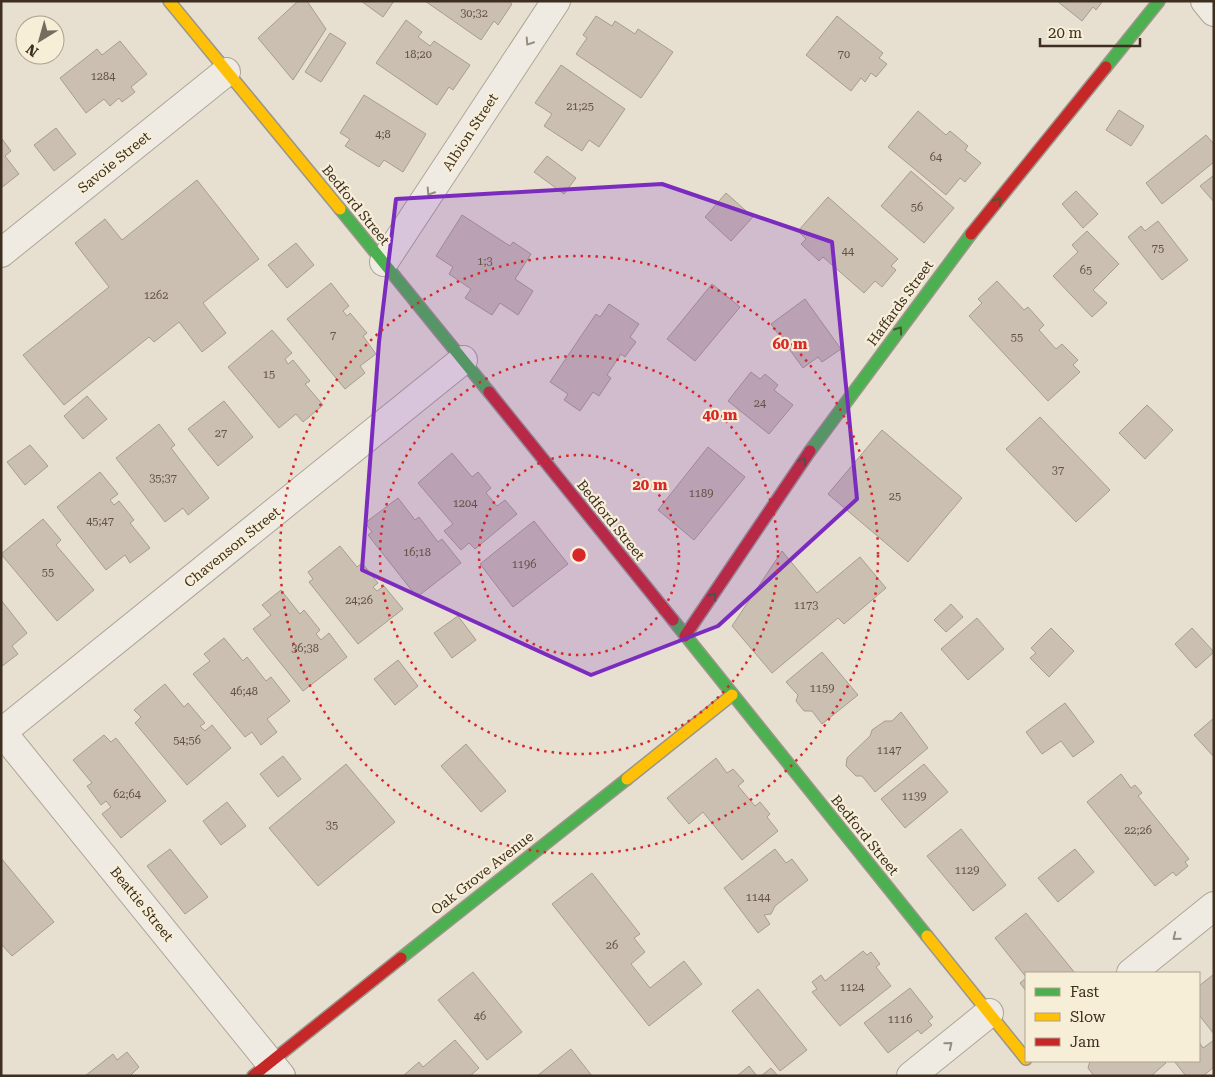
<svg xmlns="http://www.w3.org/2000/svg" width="1215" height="1077" font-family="'Roboto Serif',serif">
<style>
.building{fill:#cbbfb2;stroke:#a89c90}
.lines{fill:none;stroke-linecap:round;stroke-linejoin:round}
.street-casing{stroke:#ada599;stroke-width:30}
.fast-casing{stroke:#9c958a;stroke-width:14}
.slow-casing{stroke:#9c958a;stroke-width:14}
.jam-casing{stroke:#9c958a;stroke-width:14}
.street{stroke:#efebe3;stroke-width:28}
.fast{stroke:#4caf50;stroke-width:11}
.slow{stroke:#ffc107;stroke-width:11}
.jam{stroke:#c62828;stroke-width:11}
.oneway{stroke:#968c82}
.oneway2{stroke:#425b31}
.marked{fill:#7b2cbf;fill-opacity:0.2;stroke:#7b2cbf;stroke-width:4;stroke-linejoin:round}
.ring{fill:none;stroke:#d62828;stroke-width:2.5;stroke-dasharray:2.5 5}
.labels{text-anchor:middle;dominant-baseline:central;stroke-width:4.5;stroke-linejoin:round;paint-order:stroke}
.number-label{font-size:11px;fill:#605244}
.street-label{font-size:14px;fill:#3d2e20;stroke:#f7eed8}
.centre{fill:#d62828;stroke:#f7eed8;stroke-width:2.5}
.ring-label{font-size:15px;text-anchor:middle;font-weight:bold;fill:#d62828;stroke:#f7eed8;stroke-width:4.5;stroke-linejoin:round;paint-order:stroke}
</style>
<rect width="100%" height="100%" fill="#e7e0d1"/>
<path class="building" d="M298 1H307L326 29 293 80 258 38Z
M361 1H394L383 17Z
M425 1H508L512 4 498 25 494 21 481 40Z
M1057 1H1103L1096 10 1093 7 1082 21Z
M596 16 612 26 615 21 635 34 638 29 673 52 641 98 576 54 587 38 583 35Z
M837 16 883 53 879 58 887 64 876 77 871 73 865 82 861 78 851 91 806 55Z
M406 20 422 32 418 37 430 46 434 41 470 65 453 90 449 87 437 105 376 63Z
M330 33 346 43 321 82 305 72Z
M120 41 147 74 131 87 135 92 122 102 119 98 110 106 104 99 86 113 60 78 97 49 102 55Z
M561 65 625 109 599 147 589 140 582 151 544 126 552 114 535 103Z
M364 95 426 134 403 172 384 160 379 167 345 146 350 139 340 133Z
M1119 110 1144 126 1131 146 1106 130Z
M918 111 946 135 950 131 968 146 965 150 981 163 965 182 960 178 946 195 888 147Z
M56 128 76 154 54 171 34 145Z
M1206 135 1214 144V162L1162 204 1146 183Z
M2 139 11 151 5 156 19 174 1 188Z
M547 156 576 178 564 194 534 172Z
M911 171 954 208 924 243 881 206Z
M1214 175V202L1200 186Z
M197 180 259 259 203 303 226 333 202 352 179 322 154 342 149 337 64 405 23 355 109 287 75 243 105 219 122 240Z
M1076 191 1098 214 1083 228 1062 204Z
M726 193 753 217 731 241 705 217Z
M828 197 898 259 891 266 896 270 882 287 875 281 864 293 823 257 819 261 801 244 806 239 798 231Z
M462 215 510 246 513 242 531 254 515 279 533 291 518 315 500 303 492 315 465 298 471 289 449 274 453 267 436 256Z
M1158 221 1188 260 1162 280 1128 237 1141 226 1145 231Z
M1087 231 1119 264 1093 290 1107 303 1092 317 1053 276 1078 252 1072 245Z
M296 243 314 265 287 288 268 265Z
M997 281 1024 310 1028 307 1044 325 1039 330 1056 349 1062 344 1078 360 1073 365 1080 372 1048 401 969 316 982 303 978 299Z
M331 283 349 306 343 311 347 316 350 313 367 333 363 336 376 354 360 366 365 373 345 389 287 319Z
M712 284 740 307 695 361 667 339Z
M805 299 841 349 822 362 818 357 803 368 771 324Z
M609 304 639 324 630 337 636 342 625 357 621 354 607 375 611 378 599 396 593 392 580 411 564 400 568 394 550 382 596 314 600 317Z
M272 330 292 353 285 359 288 364 293 360 310 381 305 384 323 405 303 422 296 414 279 428 228 367Z
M751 372 760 379 765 374 778 385 774 390 793 405 769 434 728 401Z
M87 396 107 419 83 439 64 416Z
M224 401 253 437 218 466 188 429Z
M1147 405 1173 430 1145 459 1119 433Z
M1040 417 1110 490 1076 522 1006 449Z
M159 424 175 445 171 448 209 498 188 515 183 508 165 522 116 458Z
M882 430 962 498 908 562 828 494Z
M30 445 48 466 25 485 7 462Z
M708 447 745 477 694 540 658 510Z
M452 453 472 477 478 472 491 488 486 493 497 506 505 500 517 514 475 549 469 543 461 550 444 531 453 524 418 483Z
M100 472 118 494 110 500 114 505 119 501 134 520 130 523 150 548 130 563 125 555 106 570 57 507Z
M398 498 415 520 419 517 438 542 442 539 461 563 417 597 368 535 372 532 365 523Z
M43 519 61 540 56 545 94 590 57 621 1 554Z
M534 521 568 564 513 607 480 564Z
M340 546 357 567 362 563 378 583 373 587 377 591 384 586 403 609 358 644 309 582 313 579 308 572Z
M782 551 817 593 860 557 886 588 844 624 838 618 772 673 732 626Z
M281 590 300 614 304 610 320 630 316 634 321 640 329 633 347 657 303 691 253 629 271 615 262 605Z
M1 600 27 633 12 646 18 654 1 667Z
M951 604 963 617 946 632 934 620Z
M458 616 476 640 452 658 434 633Z
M977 618 1004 649 968 680 941 649Z
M1051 628 1074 651 1049 677 1030 658 1036 653 1031 648Z
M1192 628 1214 652 1196 668 1175 644Z
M224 638 243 661 247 657 266 681 271 677 290 701 267 719 277 732 261 745 252 732 245 737 193 674 210 661 204 654Z
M822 652 858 695 822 724 812 711H804L796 701 798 695 786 682Z
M398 660 418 686 395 705 374 679Z
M165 684 184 707 188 703 205 723 200 726 205 731 212 725 231 748 187 785 135 723 141 717 134 710Z
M1065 703 1094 742 1073 757 1061 741 1042 754 1026 732Z
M901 712 928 748 875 792 862 776H856L846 766 847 758 870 736 872 730 885 721H892Z
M1214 718V757L1194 735Z
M104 735 111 742 116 738 166 801 121 838 102 814 111 807 106 801 101 805 87 786 92 783 73 760Z
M466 744 506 791 481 812 441 766Z
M283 756 301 779 278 797 260 774Z
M716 758 727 773 733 769 744 781 738 786 755 806 760 802 770 814 767 817 778 831 742 860 703 812 689 824 667 798Z
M346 764 395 822 318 886 269 828Z
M924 764 948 792 905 828 881 799Z
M1121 774 1131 788 1135 785 1142 793 1138 796 1189 859 1185 862 1188 866 1176 876 1173 872 1155 886 1087 802Z
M227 802 246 826 221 845 203 821Z
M961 829 1006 885 973 911 927 856Z
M170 849 208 897 185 914 147 866Z
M775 849 786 863 792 859 808 880 775 906 771 914 764 915 770 924 758 933 724 888Z
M1075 849 1094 872 1058 902 1038 878Z
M1 858 54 922 12 956 1 944Z
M592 873 640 934 634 938 645 952 631 964 650 988 684 961 702 984 649 1026 552 904Z
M1026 913 1075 973H1026V977L995 938Z
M863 951 867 955 871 952 880 964 876 967 891 986 840 1026 812 992 817 989 812 982 821 975 825 981Z
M473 972 522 1032 487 1060 438 1000Z
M1214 974V1034L1199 1015V986Z
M1026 978V991L1020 983Z
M910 988 933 1017 928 1021 932 1025 921 1034 918 1030 888 1053 864 1023Z
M758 989 807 1050 780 1071 732 1011Z
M455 1040 479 1068 470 1076H403L419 1062 423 1067Z
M1214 1040V1067L1203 1076H1186L1174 1061H1199V1042L1203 1048Z
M571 1049 592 1076H537Z
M127 1052 139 1067 130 1076H85L113 1054 117 1060Z
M1090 1061H1163L1166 1063 1151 1076H1094L1088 1068Z
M749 1066 757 1076H737Z
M771 1068 778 1076H761Z"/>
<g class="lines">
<g class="street-casing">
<path id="street" d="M1205 1 1214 12
M1 253 226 72
M384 262 556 1
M2 732 281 1076
M1 733 463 360
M1131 973 1214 906
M911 1076 989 1013"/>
</g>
<g class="fast-casing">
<path id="fast" d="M1106 67 1159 1
M340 209 489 392
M810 451 971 234
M673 620 927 936
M401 958 627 779"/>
</g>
<g class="slow-casing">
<path id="slow" d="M169 1 340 209
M627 779 732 695
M927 936 1026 1059"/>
</g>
<g class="jam-casing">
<path id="jam" d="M971 234 1106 67
M489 392 673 620
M685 636 810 451
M253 1076 401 958"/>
</g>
<use href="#street" class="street"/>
<use href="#fast" class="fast"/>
<use href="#slow" class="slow"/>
<use href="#jam" class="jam"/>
</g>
<defs><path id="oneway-chevron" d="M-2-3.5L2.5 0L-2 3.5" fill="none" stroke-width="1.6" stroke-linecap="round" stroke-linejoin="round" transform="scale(1.25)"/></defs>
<g class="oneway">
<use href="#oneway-chevron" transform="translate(529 42) rotate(123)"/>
<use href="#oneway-chevron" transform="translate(430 192) rotate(123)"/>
<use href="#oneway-chevron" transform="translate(1176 937) rotate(141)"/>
<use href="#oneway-chevron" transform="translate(949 1045) rotate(-39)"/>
</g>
<g class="oneway2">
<use href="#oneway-chevron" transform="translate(998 201) rotate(-51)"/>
<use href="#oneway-chevron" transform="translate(899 330) rotate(-54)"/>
<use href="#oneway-chevron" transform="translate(803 461) rotate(-56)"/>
<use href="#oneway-chevron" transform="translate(713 596) rotate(-56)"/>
</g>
<path class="marked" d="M662 184 832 242 857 499 718 626 591 675 362 570 379 342 396 199Z"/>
<g class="ring">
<circle cx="579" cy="555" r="100"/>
<circle cx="579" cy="555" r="199"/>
<circle cx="579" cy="555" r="299"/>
</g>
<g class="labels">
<g class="number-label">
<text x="474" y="13">30;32</text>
<text x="418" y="54">18;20</text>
<text x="844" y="54">70</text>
<text x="103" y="76">1284</text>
<text x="580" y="106">21;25</text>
<text x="383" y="134">4;8</text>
<text x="936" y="157">64</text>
<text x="917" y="207">56</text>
<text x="1158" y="248">75</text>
<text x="848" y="251">44</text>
<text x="485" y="261">1;3</text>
<text x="1086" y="270">65</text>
<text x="156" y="295">1262</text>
<text x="333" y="335">7</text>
<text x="1017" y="337">55</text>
<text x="269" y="374">15</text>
<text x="760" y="403">24</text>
<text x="221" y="433">27</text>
<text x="1058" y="470">37</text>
<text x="163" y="478">35;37</text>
<text x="701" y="493">1189</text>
<text x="895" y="496">25</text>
<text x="465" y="503">1204</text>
<text x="100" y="521">45;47</text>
<text x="417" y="552">16;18</text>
<text x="524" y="564">1196</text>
<text x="48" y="572">55</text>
<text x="359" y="600">24;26</text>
<text x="806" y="605">1173</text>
<text x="305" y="648">36;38</text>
<text x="822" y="688">1159</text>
<text x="244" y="691">46;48</text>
<text x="187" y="740">54;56</text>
<text x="889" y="750">1147</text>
<text x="127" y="794">62;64</text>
<text x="914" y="796">1139</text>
<text x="332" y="825">35</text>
<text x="1138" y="830">22;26</text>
<text x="967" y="870">1129</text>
<text x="758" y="897">1144</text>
<text x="612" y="945">26</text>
<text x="852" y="987">1124</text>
<text x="480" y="1016">46</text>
<text x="900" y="1019">1116</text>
</g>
<g class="street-label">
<text transform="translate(470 132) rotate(-57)">Albion Street</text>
<text transform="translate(114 162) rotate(-39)">Savoie Street</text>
<text transform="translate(356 205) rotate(51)">Bedford Street</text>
<text transform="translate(900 303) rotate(-54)">Haffards Street</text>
<text transform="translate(611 520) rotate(51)">Bedford Street</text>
<text transform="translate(232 547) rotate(-39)">Chavenson Street</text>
<text transform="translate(865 835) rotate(51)">Bedford Street</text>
<text transform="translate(482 873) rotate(-38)">Oak Grove Avenue</text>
<text transform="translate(142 904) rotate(51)">Beattie Street</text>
</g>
</g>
<circle cx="579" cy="555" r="8" class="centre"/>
<g class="ring-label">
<text x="790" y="349">60 m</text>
<text x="720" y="420">40 m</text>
<text x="650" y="490">20 m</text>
</g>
<rect width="1215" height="1077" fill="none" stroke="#3d2e20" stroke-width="5"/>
<rect x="1025" y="972" width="175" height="90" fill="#f7eed8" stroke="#ada18e"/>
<rect x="1035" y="988" width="25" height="8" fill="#4caf50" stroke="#ada18e"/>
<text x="1070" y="997" font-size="15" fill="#3d2e20">Fast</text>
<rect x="1035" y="1013" width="25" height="8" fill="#ffc107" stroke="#ada18e"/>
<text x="1070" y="1022" font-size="15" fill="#3d2e20">Slow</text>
<rect x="1035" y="1038" width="25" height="8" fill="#c62828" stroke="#ada18e"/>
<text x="1070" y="1047" font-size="15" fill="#3d2e20">Jam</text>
<g transform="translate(40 40) rotate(217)"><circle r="24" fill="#f7eed8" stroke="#ada18e"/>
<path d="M0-4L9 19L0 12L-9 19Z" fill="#786c5e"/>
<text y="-8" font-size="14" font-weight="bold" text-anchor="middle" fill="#3d2e20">N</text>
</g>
<path d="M1040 38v8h100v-8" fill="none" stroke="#3d2e20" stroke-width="2.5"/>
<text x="1048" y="38" font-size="15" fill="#3d2e20" stroke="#f7eed8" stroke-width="4" paint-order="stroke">20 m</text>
</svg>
